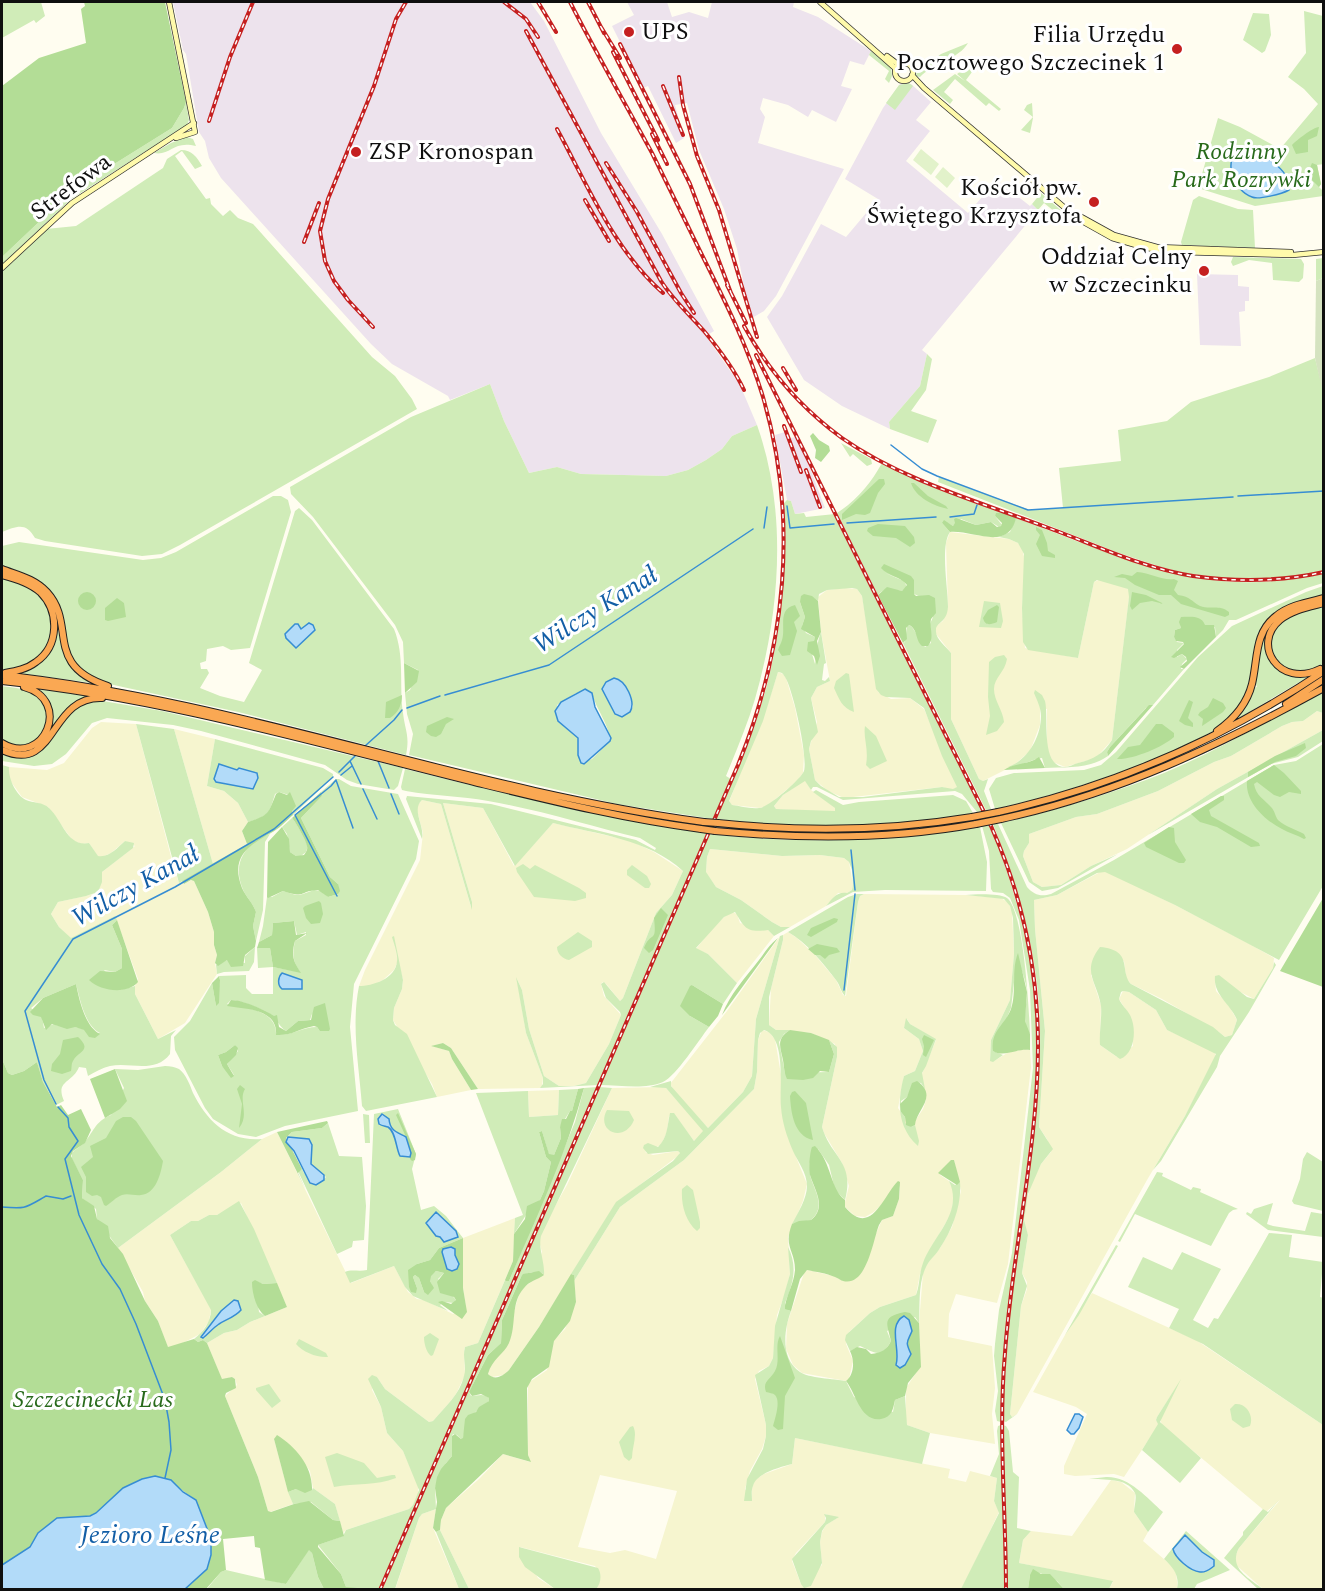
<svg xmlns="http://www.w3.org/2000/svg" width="1325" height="1591" font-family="Spectral,serif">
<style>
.industrial{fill:#ede3ed}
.farmland{fill:#f6f5cf;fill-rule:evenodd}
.green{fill:#d0ecb8;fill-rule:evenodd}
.forest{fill:#b3dd96;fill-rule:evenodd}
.cemetery{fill:#d5e3c0}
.pitch{fill:#e2f2ca}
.water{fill:#b2dbf9;stroke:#368dd3;stroke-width:1.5}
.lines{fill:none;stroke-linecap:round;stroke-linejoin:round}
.stream{stroke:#368dd3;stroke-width:1.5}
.secondary-casing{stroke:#313131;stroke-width:6}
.highway-casing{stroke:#202020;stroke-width:8}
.secondary{stroke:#fffaab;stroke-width:4.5}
.highway{stroke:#faa853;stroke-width:6}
.rail-casing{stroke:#c52020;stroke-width:4}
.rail{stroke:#fff;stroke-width:1.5;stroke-dasharray:4.5;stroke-linecap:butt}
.highway-bridge-casing{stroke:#202020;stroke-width:8;stroke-linecap:butt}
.highway-bridge{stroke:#faa853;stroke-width:6}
.poi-dot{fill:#c52020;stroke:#fff;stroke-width:2}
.labels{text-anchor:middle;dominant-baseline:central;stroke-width:6;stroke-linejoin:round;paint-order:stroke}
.poi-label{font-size:24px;fill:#0f0f0f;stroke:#fff;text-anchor:end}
.park-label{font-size:24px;font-style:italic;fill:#286a1b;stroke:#fff}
.street-label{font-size:24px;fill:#0f0f0f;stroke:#fff}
.water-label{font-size:26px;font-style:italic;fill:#125ea6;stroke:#fff}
</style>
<rect width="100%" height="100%" fill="#fffdf0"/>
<path class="industrial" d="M173 2H530L544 21 601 133 662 234 714 331 706 336 740 385 757 425 732 436 722 449 706 460 688 470 666 476 581 474 557 467 529 473 504 421 490 384 450 400 448 396 392 364 371 344 221 178 209 158 205 141 199 132 186 54 183 50Z
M627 2H667L672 17 689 12 708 18 712 2H794L793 7 818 17 871 51 864 65 850 61 841 86 852 89 836 122 812 110 808 117 788 105 763 98 760 109 765 117 758 143 844 169 776 296 764 311 752 318 746 298 737 249 724 209 699 150 687 103 675 105 684 138 676 143 648 86 643 88 612 26 634 15Z
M900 84H911L931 102 916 120 930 131 906 161 968 213 997 180 1030 206 1032 204 1038 210 922 350 927 354 920 386 889 422 890 429 842 406 804 380 767 317 782 296 821 224 846 237 878 199 845 179 883 108Z
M1197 274 1238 275V286L1249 287V301H1245V311L1239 312 1241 346 1200 345Z
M785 432 787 439 795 437 806 457 825 508 795 514 791 501 787 500 775 435Z"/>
<path class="farmland" d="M950 532 1009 539 1018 543 1022 548 1025 561 1022 608 1025 648 1078 658 1094 582 1101 579 1129 589V598L1112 740 1096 758 1065 767 1053 762 1049 754 1047 745V709L1040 708V725L1030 751 1013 766 983 781 979 779 951 719V653L936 634V626L943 621 948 607 946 543Z
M845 588 857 589 862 596 878 692 891 699 910 698 924 709 958 787 952 790 942 787 844 798 828 791 815 780 809 749 817 722 811 698 817 687 830 681 821 632 818 597 827 590Z
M778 672 783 674 786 678 795 708 804 755 803 773 797 781 767 806 760 808 732 805 729 802 769 700Z
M1317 711 1323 713V730L1217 789 1127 849 1091 866 1061 885 1042 887 1033 882 1023 856 1024 851 1029 843V834L1076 817 1097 814 1158 791 1214 762 1231 756 1282 726 1292 722 1303 721Z
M101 722 136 724 174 868 179 883 182 881 184 884 192 880 194 881 208 912 214 932V945L217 955 215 963 217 974 185 1023 158 1039 135 994V986L138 979 115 916 71 939 59 927 51 914 58 902 94 894 99 889 102 872 135 846 125 841 111 853 102 857H98L89 843 82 844 73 841 48 807 22 797 9 779V767L47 770 64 763 92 728Z
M174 729 215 739 207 786 224 791 238 803 248 822 242 831 247 844 213 864Z
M805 780 811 790 836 808 835 811H809L776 809 774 806 783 795Z
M422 800 441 804 471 907 472 902 443 803 483 808 514 866 553 823 631 841 654 852 683 871 672 895 656 913 623 998 620 1001 607 985 603 982 601 984 604 996 621 1015 609 1044 586 1083 574 1086H559L544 1076 529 1029 522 990 517 979 526 1033 543 1078 542 1086 540 1088 478 1089 451 1048 443 1043 432 1046 449 1051 452 1059 471 1090 437 1097 432 1084 393 1020 394 1008 402 989 403 980 392 937 398 961 394 970 383 980 371 986H359L365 970 420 860 423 833 416 807Z
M710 849 782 856 820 855 844 858 849 862 853 885 852 890 847 893H838L826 906 790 927H781L772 922 741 900 716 887 706 873 707 857Z
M1102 871 1113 874 1175 905 1246 942 1274 958 1273 968 1254 999 1215 979 1216 991 1229 1006 1237 1020 1232 1035 1225 1037 1219 1032 1162 999 1131 984 1126 978 1124 961 1091 975 1101 1005 1100 1045 1117 1057 1133 1046 1131 1018 1119 999 1123 991 1129 992 1156 1010 1167 1030 1214 1051 1216 1056 1185 1116 1147 1180 1017 1414 1012 1417 1010 1414 1021 1306 1027 1289V1282L1022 1273 1028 1235 1024 1224 1025 1209 1031 1184 1041 1164 1051 1152 1047 1139 1039 1127 1045 1031 1035 929 1034 900 1057 895Z
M864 894 966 895 1001 898 1009 903 1012 912 1014 954 1010 1000 991 1040 990 1061H994L1009 1052 1025 1049 1030 1050 1031 1067 1008 1264 997 1303 956 1294 949 1314 948 1337 992 1346 995 1388 992 1414 995 1444 930 1433 907 1425 906 1420V1388L920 1367 919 1323 923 1273 926 1265 940 1248 952 1227 961 1191 954 1160 940 1175 949 1181 953 1190 954 1197 951 1214 928 1253 920 1274 916 1295 880 1307 870 1313 849 1332 846 1344 853 1361 849 1379 846 1381 802 1373 793 1365 786 1349 787 1324 804 1273 807 1270 834 1276 843 1281 874 1238 882 1220 893 1216 899 1199 900 1186 874 1212 865 1217 855 1216 844 1206 849 1186 842 1163 824 1133 822 1127 837 1057 835 1044 811 1033 776 1030 769 1025 771 989 783 940V935L788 932 797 938 815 955 836 980 843 995 846 996 858 902 860 896ZM907 1019 910 1024 936 1040 921 1076 926 1100 923 1109 915 1121V1131L918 1138 898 1108 904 1076 915 1071 923 1051 919 1039 904 1028Z
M732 912 737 914 740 923 768 930 774 936 737 983 708 954 696 949 711 930 724 917Z
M780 936 756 1019 752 1076 743 1092 708 1128 677 1095 670 1084 727 1011Z
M762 1030 769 1032 775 1039 794 1152 807 1184 803 1201 788 1237 790 1274 785 1294 777 1315 773 1358 769 1366 759 1371 755 1379 766 1425V1436L762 1449 750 1471 745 1489 752 1501V1487L755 1480 764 1474 792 1464 795 1438 950 1469 948 1478 966 1482 970 1471 997 1478 994 1501 999 1512 966 1581 961 1590 596 1589 599 1584 600 1574 595 1566 520 1547 538 1578 555 1589H469L440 1530 441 1520 446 1508 479 1479 503 1454 530 1462 528 1455V1383L547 1370 554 1340 565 1329 576 1302 574 1281 620 1207 684 1160 754 1089 757 1072 758 1040ZM600 1475 677 1491 656 1559 625 1550 610 1553 578 1547ZM825 1514 837 1518 826 1525 822 1532 820 1542 822 1565 801 1584 792 1561 796 1553 825 1522Z
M662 1087 666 1088 702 1128 704 1130 702 1134 694 1141 674 1114 669 1116 667 1132 661 1145 645 1152 653 1155 678 1151 680 1153 678 1156 616 1203 539 1327 509 1370 504 1375 492 1377 488 1374 490 1366 511 1335 514 1312 519 1294 525 1286 530 1283 542 1252 539 1241 545 1224 567 1185 612 1088Z
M559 1090 558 1115 529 1117 528 1091Z
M277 1132 351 1283 394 1266 408 1292 417 1299 424 1300 453 1314 466 1307 463 1288V1238L515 1218 513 1261 478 1343 465 1347 464 1350 465 1375 456 1394 449 1403 433 1421 429 1422 385 1389 377 1377 372 1390 381 1407 387 1433 403 1451 418 1485V1494L413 1505 409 1509 346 1530 343 1533 335 1504 313 1488 310 1471 297 1453 274 1439 286 1484 293 1504 270 1512 268 1511 258 1477 225 1396 237 1385 235 1379 232 1377 222 1380 207 1343 224 1333 237 1330 250 1322 287 1307 241 1203 217 1215H209L198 1221H191L170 1235 211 1309 209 1321 200 1334 181 1344 168 1348 158 1321 145 1301 143 1292 118 1248 221 1172 262 1139Z
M1092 1293 1196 1340 1323 1425V1589H1263L1236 1565 1235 1557 1239 1548 1280 1500 1266 1512 1162 1425 1160 1419 1177 1386 1157 1417 1156 1420 1159 1424 1124 1477 1114 1474 1075 1476 1064 1474V1466L1087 1414 1076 1407 1033 1392 1065 1335Z
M1111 1480 1121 1482 1135 1493 1134 1512 1148 1532 1143 1541 1172 1566 1176 1573 1178 1589H1181H1109L1113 1582 1019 1563 1023 1540 1031 1531 1072 1536Z
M436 1509 433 1528 459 1589 395 1590 419 1518 422 1514Z"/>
<path class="green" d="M2 2H41L45 16 36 23 34 20 2 38Z
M1304 11 1323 16 1324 164 1317 165 1321 184 1319 187 1323 191V196L1255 206 1198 188 1218 118 1240 127 1280 149 1318 104 1304 89 1288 77 1306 53Z
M1253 13 1269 14 1271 35 1265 51 1262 53 1243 40Z
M968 43C959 59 933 63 920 77L916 76 917 69 919 70 941 54Z
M871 51 891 67 892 76 889 83 885 79 889 71 869 55Z
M967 67 972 72 966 80 1001 109 999 111 989 103 986 106 955 79 944 92 953 100 950 104 933 90 955 74 965 81 957 74Z
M909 83 913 86 895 110 886 103 899 85Z
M186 102 189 120 187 125 71 199 2 265V257L60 202 95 176 172 128 184 108Z
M1032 103 1033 118 1030 133 1021 130 1033 117 1024 110 1027 105Z
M187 137 193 139 196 146C173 140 171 156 154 153L171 143Z
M181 150C192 150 197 157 202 166L195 169 182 151 175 156 206 199 210 198 211 204 223 216 230 210 238 218 253 224 372 357 395 376 412 399 417 409 180 545 162 554 142 556 45 541 35 538C26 522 17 526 2 532V271L46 229 76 226 163 168 167 159Z
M1041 193 1063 212 1060 216 1044 203 1038 210 1032 204Z
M1199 196 1238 209 1253 210 1255 248 1182 245 1181 242 1193 200Z
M1233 257 1301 259 1304 264 1303 278 1299 282 1273 280 1272 263 1249 260 1233 266 1231 262Z
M1323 258V278L1316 281V259Z
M927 354 932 359 926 390 911 411 937 420 928 443 890 429 889 422 920 386Z
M1315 358 1324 394 1323 571 1282 579 1238 580 1190 574 1164 568 1119 553 938 482 939 477 1030 510 1063 508 1059 468 1121 461 1118 430 1167 421 1191 402 1269 377Z
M490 384 504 421 529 473 557 467 581 474 666 476 688 470 706 460 722 449 732 436 757 425C788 512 780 612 755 699 747 726 736 751 726 776L731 779 713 819 617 804 409 755 413 734 407 714 405 693 410 690 418 670 404 663 403 642 395 625 313 517 291 494 290 487 411 417ZM618 679 624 683 633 706 632 709 617 716 604 692ZM576 693H592C596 709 610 726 610 741L592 759 581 763 578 755V738L563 726 557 705Z
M841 443 871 459 872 464 867 466 853 454 850 457Z
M882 463 913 478 1006 513H997L995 516 1002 525 999 527 991 522 976 525 961 519 953 526 948 523H942L950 532C940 546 948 588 948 607 947 623 936 622 936 630 935 639 946 646 951 653V719L979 779 983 781 988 779 984 791 991 809 986 810 903 643 905 642 907 626 909 625 912 627 925 647 931 643 930 624 933 617 921 597 914 594V584L885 573 904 581 907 587 902 591C893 590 885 586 878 595L837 513C857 500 871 483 882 463Z
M273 496H281L288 500 291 512 250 648 231 650 223 646 207 649 206 661 200 663 201 669H207L209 673 200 688 220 696 244 702 262 670 249 663 295 511 299 508 312 520 394 629C405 656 399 685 403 713 405 731 410 735 406 755L238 712 100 682 80 668 69 653 58 605 2 567V546L19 542 143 560 161 558 176 552Z
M787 500 791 501 795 514 804 513 806 517 835 514 982 811 977 812 962 794 955 791 843 800 817 787H813L811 790 805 781 783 795 774 806 776 809 835 811V808L813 792 816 790 843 805 859 802 953 795 966 801 973 813C889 830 801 828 716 819 736 773 757 726 769 677 783 620 786 562 784 503ZM852 588 857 589 862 596 876 689 881 695 886 697 910 698 924 708 942 756 957 787 953 789 942 787 863 797H839L821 786 815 780 809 749 811 741 818 732 811 698 817 687 830 681 829 677 825 681 822 680 824 664 826 663 821 632C817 642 817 652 815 664L812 654 815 637 806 633 802 626 805 617 800 602 814 598 818 601 819 594 827 590ZM778 672C782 673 782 672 785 677 793 689 808 757 804 771 801 779 768 808 759 808 750 809 740 806 732 805L729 801 763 721Z
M1016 518C1079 541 1147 572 1214 580 1250 585 1288 581 1323 574V583L1307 588 1236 620H1229L1223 630 1216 637 1215 627 1205 625 1180 624 1181 628 1175 630 1174 637 1177 642 1184 643 1177 650V657L1182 654 1187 659 1182 664 1181 669H1184L1153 705 1146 708 1110 747 1107 752 1108 756C1090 769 1067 767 1045 768L1042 758C1032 759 1020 767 1008 767 1028 760 1041 737 1041 716 1041 708 1037 700 1034 693L1035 690 1042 695 1045 701C1049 717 1040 767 1065 767 1069 767 1074 764 1078 763 1094 759 1103 754 1112 740L1129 597 1128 589 1097 580 1094 582 1078 658 1028 650 1023 642 1022 608 1024 554 1018 543 1009 539 999 537 1010 532Z
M2 577C13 581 26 584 36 592 57 610 57 646 33 662 24 668 12 669 2 670Z
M1323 586V596L1267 621C1260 648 1254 691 1235 712 1216 734 1187 745 1161 756 1107 779 1052 796 995 809L989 789 996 778 1014 773 1084 770 1101 765 1116 752 1198 657 1232 626 1306 592Z
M50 600C58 616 57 631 62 647 66 661 81 676 93 683L18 673 52 646Z
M984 601 1000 603 1003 621 1001 628 979 627Z
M1323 605V665C1286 687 1253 647 1280 623 1292 612 1309 610 1323 605Z
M1294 610 1270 629 1271 662C1281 675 1292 677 1308 677L1229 724 1252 688 1257 687 1255 682 1262 638 1272 622Z
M1004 655 1007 659C1005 672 994 678 994 689 994 701 1003 710 1004 722L997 731 986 735 990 716 988 697 989 662 995 657Z
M846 673 849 674 854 712C842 708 839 699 834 688L836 681Z
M2 686C14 688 29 688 38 697 56 713 44 746 20 746 14 746 7 742 2 741Z
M34 688 88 696 69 706 47 738 31 750 20 753 2 748V746L17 751 48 734C56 716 51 698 34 688Z
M1323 690V713L1317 711 1303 721 1292 722 1282 726 1231 756 1214 762 1158 791 1097 814 1076 817 1029 834V843L1024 851 1023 856 1033 882 1042 887 1061 885 1091 866 1118 854 1058 888 1042 891 1029 882 1001 823C1057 810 1111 794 1164 773 1219 750 1271 719 1323 690Z
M97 700 162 711 403 768 398 786 394 790 358 784 347 780 325 765 201 731 173 725 107 718 92 723 66 754 52 764 34 766 2 761V753C12 756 18 756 29 754 54 748 56 722 75 708 80 703 90 702 97 700Z
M136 724 174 729 213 864 179 883Z
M865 726 876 736 887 761 870 769 866 765C869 749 863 738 865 726Z
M1323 730V741L1298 757 1271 764 1148 835 1217 789Z
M215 739 323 768 333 774V777L293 815 289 795 279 792 275 794C269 814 269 816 248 822L238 803 224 791 207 786Z
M1323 744V886L1279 960 1175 905 1105 872 1097 873 1057 895 1034 900 1035 929 1045 1031 1039 1127 1053 1149 1041 1164 1028 1194 1024 1220 1028 1235 1022 1273 1027 1286 1021 1306 1010 1414 1012 1417 1017 1414 1006 1422 1003 1421C1004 1340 1016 1258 1027 1177 1034 1129 1041 1081 1040 1032 1040 960 1019 890 993 824H998L1027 887C1034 895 1041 897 1051 894L1114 860 1274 765 1296 761Z
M2 765 9 767C8 778 16 795 26 800 33 803 43 802 49 808 63 821 67 847 89 843L98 856C109 858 117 848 125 841L134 843 133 848 102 872V882L98 892 86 896 58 902 51 914 59 927 71 938 115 916 117 920 112 925 122 949V968L115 972 104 970 121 990 135 986V994L158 1039 176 1030 171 1036 170 1054C155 1074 131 1062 110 1066 102 1068 95 1072 88 1076L86 1068 79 1067C72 1084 55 1080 64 1101L56 1105 43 1082 37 1062 24 1071 12 1075 8 1073 2 1059ZM76 984C80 999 85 1026 100 1033 89 1033 85 1029 75 1027 67 1025 61 1028 54 1024L44 1028 42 1017 31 1008 43 998Z
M405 769C506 794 605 818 707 833L598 1085 540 1088 543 1084V1078L526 1033 516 977 522 990 529 1029 544 1076 559 1086H574L586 1083 609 1044 621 1015 620 1012 606 998 601 984 604 982 620 1001 623 998 656 913 672 895 683 871C649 839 596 834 553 823L515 866 483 808 443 803 472 902V910L441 804 422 800C411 810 425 826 422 839L406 799 407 796 491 804 636 840 655 850 656 848 640 838C590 826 540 810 488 801 461 796 434 796 406 791L402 790 401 787Z
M336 779H339L351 786 398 794 419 841 416 859 354 984 350 1027 358 1111 285 1126 256 1137 238 1134 213 1119 205 1108 175 1050 174 1037 190 1021 212 983 216 1006 220 980 219 976 246 975V988L252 994H273V967L258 968 257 948H270L273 967 300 972C293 961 292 955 295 941L306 935V932L297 935 294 921 273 923 272 935 259 942 263 926 267 897H272L283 891C302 897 296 896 314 890L321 891 328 897 338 894V884L330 877 301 818 322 796 321 792ZM231 1000C239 1000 267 1010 273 1016 278 1021 279 1026 286 1031L298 1021 310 1020 312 1014 320 1031 317 1027C302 1027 292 1036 276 1035 277 1010 246 1008 227 1004ZM235 1045 238 1051 227 1064 234 1075 222 1066 218 1055 226 1052Z
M292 818C297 823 305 840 308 846L306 852 301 856H296L290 852 287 834 282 827Z
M990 825C1014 886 1032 948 1036 1014 1039 1064 1033 1114 1027 1164 1016 1249 1001 1335 1001 1422L997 1421 995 1411 998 1391 994 1356 995 1344 999 1310 1012 1253 1033 1068 1030 990 1019 920 1010 898 1003 893 993 892 991 889 989 851 982 826Z
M980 827 987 862 986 891 885 890 853 892 826 906C832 899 837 891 847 893L852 890 853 885 852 870 849 862 844 858 820 855 782 856 710 849 707 857 706 872 716 887 741 900 772 922 781 927H790L774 936 768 930C746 933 745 928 735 912L724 917 696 948 708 954 737 983 723 1004 692 985 690 1016 709 1027C699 1040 676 1076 663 1082 644 1090 620 1085 600 1085L709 834C800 844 890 842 980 827Z
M270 834 265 842 263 910 256 941 253 926 256 912C253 903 245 896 242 887 232 861 247 843 270 834Z
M523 864 530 869 535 865 579 888 586 893V898L575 901 534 897 517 872 516 868Z
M632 865 647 876 651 884 649 888H645L627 875V870Z
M857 894H864L860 896 858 902 845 996C841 992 840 985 836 980 823 963 806 942 788 932L848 897Z
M966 895C975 894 1000 893 1007 898 1024 911 1029 1010 1030 1034 1019 1020 1030 1001 1026 985 1024 976 1020 966 1017 957L1011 1008 993 1051 1003 1055 993 1062 990 1061 991 1040 1010 1000 1014 954 1013 918 1010 906 1004 899Z
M578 932 592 941V947L569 960C563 959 557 954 557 947Z
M783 935V940L769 997V1025L776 1030H790L784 1034 779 1042 785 1073 829 1072 834 1054 829 1040 837 1047V1057L822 1127C831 1158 855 1161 845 1200L835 1190 829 1165 818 1149C815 1154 810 1159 809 1166 808 1185 830 1203 811 1220L792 1224C798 1213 807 1198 807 1186 807 1173 798 1162 793 1151 787 1137 782 1122 781 1107 779 1088 787 1037 764 1030L760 1033 758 1040 757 1072 754 1089 684 1160 620 1207 574 1281V1275L571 1274 616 1202 673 1161 680 1153 678 1151 648 1154 643 1148 644 1145 648 1143 658 1147C668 1137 667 1126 670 1113H674L694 1141 703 1131 666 1088 650 1087 671 1081V1086L708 1128 743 1092 752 1076 756 1019 780 936Z
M394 936 403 980 402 989 394 1008 393 1020 395 1025 407 1034 437 1097 366 1111 362 1106C359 1066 351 1026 359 986 372 986 396 979 397 961 398 954 394 944 392 937Z
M255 947 254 962 249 971 224 972 217 974 216 965 227 960 245 963V956Z
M1100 947C1134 950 1119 971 1131 984L1213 1027 1225 1037 1232 1035 1237 1020C1231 1004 1213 995 1215 976L1219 975 1247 997 1254 999 1273 968 1274 962 1276 965 1249 1012 1220 1056 1217 1067 1161 1161 1153 1170 1185 1116 1216 1054 1167 1030 1156 1010 1129 992 1123 991 1121 992 1119 999C1122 1006 1127 1009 1130 1015 1137 1028 1135 1054 1120 1059L1100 1045C1099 1032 1102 1019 1101 1006 1097 981 1081 972 1100 947Z
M906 1018 910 1024 936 1039 926 1066 922 1073 925 1089 921 1083 915 1082 907 1097 901 1101V1112L905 1117V1123L911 1127 915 1125 919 1141 918 1146C897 1127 897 1102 904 1076L915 1071 923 1051 919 1039 904 1028Z
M165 1066C170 1066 175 1067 179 1069 186 1074 190 1085 193 1093 207 1121 228 1142 262 1139L221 1172 118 1248 97 1219 96 1209 82 1198 83 1180 72 1159V1153C75 1149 80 1147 83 1144 94 1132 94 1122 111 1115L124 1088 115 1069 138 1070Z
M597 1087 379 1589H348L346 1587 341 1574 318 1545 343 1536 346 1530 409 1509 413 1505 419 1490 403 1451 387 1433 381 1407 368 1379 372 1375 377 1377 385 1389 429 1422 433 1421C445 1407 460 1394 464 1376 467 1367 462 1357 465 1347L478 1343 505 1280 509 1281 575 1122 584 1088Z
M599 1087 612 1088 541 1236C538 1249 545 1262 544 1275L542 1273C534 1271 528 1272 521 1277L502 1320 501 1343 488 1355 469 1392 471 1396C479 1396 482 1393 489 1398V1401C480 1408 468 1416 465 1428 464 1432 464 1435 463 1439H461L457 1435 453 1434 452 1436V1456L446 1463 435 1488 436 1509 422 1514 419 1518 395 1589 382 1590Z
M578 1089 572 1111H570L560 1127 561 1138 554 1155H549L542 1131 539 1132 546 1157 551 1162 544 1191 540 1200 526 1215 514 1234 515 1218 523 1215 476 1093 528 1091 529 1117 558 1115 559 1090Z
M398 1109 416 1154 412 1169 421 1210 434 1206 446 1216 463 1238 439 1248 430 1260 417 1264 409 1287 417 1288 413 1277 415 1275 419 1278 424 1292 432 1285 430 1281V1276L436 1271 444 1273 438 1279 456 1300 454 1303 444 1302 440 1305 448 1311 413 1296 405 1287 394 1266 350 1283 345 1272C351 1269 359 1272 367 1270L374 1114Z
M607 1110 629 1111 634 1120C624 1144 595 1131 607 1110Z
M363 1114 369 1115 370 1143H365Z
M328 1123 339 1156 362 1157 366 1206 364 1240 353 1241 352 1247 337 1254 298 1171 302 1169 304 1173 320 1183 326 1177 311 1164 309 1139 288 1137 292 1132 322 1128Z
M1307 1152 1323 1162V1211L1294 1204 1292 1201 1300 1179 1303 1159Z
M1157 1172 1163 1173 1162 1176 1191 1190 1193 1187 1201 1189 1200 1192 1238 1209 1233 1210 1229 1213 1211 1246 1135 1214 1120 1242 1118 1241Z
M949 1181 955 1185 960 1182C962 1205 952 1230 940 1248 936 1255 929 1260 926 1267 918 1283 920 1305 919 1323L915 1317 887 1331 891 1341C881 1360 874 1352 860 1346L850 1351 845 1340 846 1335 870 1313 880 1307 916 1295C920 1285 919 1273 923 1263 933 1235 964 1213 949 1181Z
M687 1185 693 1190 700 1222V1228L697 1231C685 1221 681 1204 682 1189Z
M239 1201 254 1229 277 1283 263 1284 255 1281 259 1312 265 1316 250 1322 237 1330 224 1333 207 1343 203 1340 198 1342 194 1339C203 1332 211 1322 211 1310L170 1235 191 1221H198L209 1215H217Z
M1273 1203 1267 1224 1273 1226 1305 1231 1311 1212 1323 1214V1237L1268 1230 1246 1214 1247 1212 1251 1214 1254 1209Z
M1269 1233 1292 1235 1289 1257 1323 1262 1320 1297 1324 1298 1323 1425 1203 1344 1169 1328 1179 1309 1128 1287 1143 1257 1172 1270 1182 1252 1221 1269 1193 1320 1208 1328 1214 1318 1218 1319C1235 1291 1253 1262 1269 1233Z
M1116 1245 1118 1246 1079 1315 1065 1335Z
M788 1247C798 1267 793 1284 785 1303L788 1310 791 1311C784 1330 780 1358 800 1372 808 1378 834 1379 846 1381L854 1397 893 1412 895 1400 905 1396 907 1425 930 1433 922 1464 795 1438 792 1464C781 1467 756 1473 753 1486 751 1490 752 1496 752 1501H744L747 1479 763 1449 766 1436V1425L755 1375 769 1366 773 1358 775 1326 790 1274Z
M430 1333 439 1339 433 1355 431 1356C426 1352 424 1343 424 1337Z
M299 1339 326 1353 328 1357C317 1358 303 1352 296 1344Z
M1181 1379 1160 1422 1201 1458 1180 1483 1142 1450 1158 1424 1156 1420 1157 1417Z
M269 1384 281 1401 272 1408 256 1390V1388Z
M1235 1404C1247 1403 1254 1416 1250 1426L1243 1428 1232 1420 1230 1409Z
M1001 1425 1005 1589H961L999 1513 994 1501 997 1478 990 1476 999 1454 997 1431 998 1426Z
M1003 1425 1006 1426 1009 1431 1013 1472 1019 1477 1017 1528 1031 1531 1023 1540 1019 1563 1113 1581 1109 1589H1064L1057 1581 1040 1573 1030 1575 1028 1589H1007Z
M633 1426C638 1435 632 1447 632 1458L629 1461 624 1457 619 1442 630 1427Z
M337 1453 364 1463 377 1478 392 1475H395L396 1478C376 1486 355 1483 334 1487L325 1457Z
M1106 1477C1129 1476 1147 1498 1163 1512L1148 1532 1134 1512C1134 1507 1137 1498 1135 1493 1127 1477 1103 1480 1089 1479Z
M313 1488 335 1504 340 1521 333 1520 311 1502 293 1504 288 1492 296 1489 312 1490Z
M1279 1500 1239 1548C1228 1568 1249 1578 1263 1589H1258L1224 1558 1243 1535V1532L1263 1509 1268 1512Z
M824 1514 839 1517 826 1525 822 1531 820 1542 822 1563 811 1586 804 1588 801 1584 792 1559 825 1522 826 1518Z
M440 1530 469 1589H459L436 1532Z
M1186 1531 1230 1570 1197 1584 1194 1589H1177C1180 1576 1173 1567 1164 1559Z
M519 1547 598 1568C602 1574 601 1584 596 1589H555L525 1567 519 1557Z
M309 1549 312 1553 318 1577 324 1589 206 1590 221 1572 226 1570 286 1584Z"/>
<path class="forest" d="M84 2H165L186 102 184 108 172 128 95 176 60 202 2 257V86L39 58 86 43 81 9 85 6Z
M1319 127 1317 136 1308 140V152L1296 154 1292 145C1297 140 1312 128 1319 127Z
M1312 163 1317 165 1321 184 1319 187 1307 175Z
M813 433 819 440 829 446 830 451 821 462 815 458 816 450 810 436Z
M879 479H884L885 484 878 493 870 513 865 515 856 514 842 520V514Z
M911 483H914L928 496 946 506 948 509C934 506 915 497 911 483Z
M996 513H1006L1016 518C1008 552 974 530 950 532L942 523 944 520 953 526 955 523 954 519 956 518 976 525 991 522 997 527 1001 526 1002 523 995 516Z
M878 524 905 526 914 537 915 543 910 547 896 538 873 536 867 531 868 528Z
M1036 527 1042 530 1047 543 1048 551 1055 555V558L1042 556 1036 544 1040 535 1036 530Z
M884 564 911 576 914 580V594L916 596 929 595 935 598 936 613 931 619C929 628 935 638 928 646H922C915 640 918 629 909 625L906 628 907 639 903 643 878 595 887 587 902 591 907 585C900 576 888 576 881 568Z
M1137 572C1151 573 1163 581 1174 579L1178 581 1174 590 1178 595C1191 597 1191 601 1200 606 1210 610 1219 604 1229 612V615L1225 617 1181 604 1171 595H1159L1135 585 1125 578 1114 577 1122 574 1132 576Z
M1132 592 1146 595 1164 604 1152 601 1140 603 1132 610 1130 606Z
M78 601a9 9 0 1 1 18 0a9 9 0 1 1-18 0Z
M804 594 812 596 818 601 821 632 817 641 820 656 817 665 814 656 807 651 808 642 814 641 815 637 801 629 805 617 800 602 801 596Z
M117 598 124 603 126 617 108 621 105 620V608Z
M795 605 800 616 794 622 797 631 790 655 782 656 778 650C779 646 781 644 782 640 786 628 777 609 795 605Z
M997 605 999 607 997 622C990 625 985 626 983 618L988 610Z
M1181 617C1191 617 1201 615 1205 625H1214L1216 637 1184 669 1180 667 1187 661 1186 657 1182 654 1174 658 1171 657 1184 644 1183 642 1176 641 1174 637 1175 630 1181 628 1179 622Z
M404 663 419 671 417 682 405 693Z
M402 695C402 705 398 713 390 718H385L386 702Z
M1213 698 1223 703 1226 708 1223 712 1202 726 1203 719 1198 715 1200 712 1208 707Z
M1189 700 1193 702 1188 718 1193 723V727L1185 725 1179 721Z
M1149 705H1153L1108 756 1107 752 1110 747Z
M447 717 454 719 446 724 441 734 436 737 431 736 426 732 427 726Z
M1156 724H1162L1174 733V737C1163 747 1132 760 1117 759L1128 747 1140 745Z
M1305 743 1306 748 1296 756 1275 762 1248 777V772L1275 756Z
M1039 757 1045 768 1004 770C1014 763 1028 765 1039 757Z
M1274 765 1284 773 1301 791V794L1289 792 1280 797 1274 795 1257 782 1254 784C1256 796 1264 799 1271 807 1275 811 1275 816 1278 820 1286 827 1295 829 1304 834L1306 838 1304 839C1297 835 1289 833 1282 829 1264 820 1245 801 1247 781Z
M279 792 287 795 290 792 296 806 292 811 293 815C286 821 279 829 271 833 248 846 230 857 242 888 246 897 253 903 256 912L253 926 256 941 255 947 245 955 243 966 231 967 227 960 218 966 215 963 217 955 214 945V932L208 912 194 881 191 880 184 884 182 881 247 844 242 831 248 822C269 815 268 814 276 794Z
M321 792 322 796 301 818 330 877 338 884 340 891 338 894 328 897 318 890C298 891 307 899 283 891L268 898 267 897 268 842 282 827 289 839 290 852 296 856 304 855C306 852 308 850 307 846 307 842 295 821 292 818Z
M1221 796H1224V800L1209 810 1211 816 1259 843 1260 846 1251 847 1217 827 1200 822 1191 814Z
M1169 827 1174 828 1175 842 1186 860 1184 863H1179L1146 847 1144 843Z
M1323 898V987L1280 971Z
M319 901 321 903 323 914 320 923 311 924 306 918 303 908 305 906Z
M661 908 668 915 653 950 649 953 644 948C651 930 657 945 654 918Z
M834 918 838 919 837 922 811 937 807 935 811 928Z
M117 920 138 982C127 995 100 991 89 980L100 971 115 972 122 968V949L112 925Z
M294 921 296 935 307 933 295 941C291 955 293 961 301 973L273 967 270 948H257L259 942 272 935 273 923Z
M778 938 722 1015C730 994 745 978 759 960 765 952 770 944 778 938Z
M817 944 837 948 840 952 829 955 825 959 820 955H815L808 949Z
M1018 953 1027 992 1025 1021 1030 1034V1050C1016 1048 1004 1058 993 1051 990 1031 1005 1025 1011 1009 1017 992 1011 970 1018 953Z
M219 976 220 980 219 1003 216 1006 212 983Z
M76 984C79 999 85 1027 100 1034L95 1038 89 1037 84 1030 75 1027 67 1029 52 1024 46 1030 41 1017 33 1015 30 1012 43 998Z
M692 985 723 1004 718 1016 709 1027 690 1016 680 1006 690 986Z
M231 1000C243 1000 263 1009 274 1016L277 1015 279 1027 286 1031 298 1021 311 1020 314 1007 325 1003 330 1029 329 1031H320L317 1027 314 1026C298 1029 292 1036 276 1035 278 1009 246 1009 227 1006Z
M790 1030 811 1033 829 1040 834 1054 829 1072 820 1071 813 1078 803 1080 787 1079C784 1072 784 1066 783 1060 780 1046 776 1039 790 1030Z
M924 1035 934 1040 926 1057 923 1055 924 1046 922 1039Z
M78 1037C93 1051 78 1051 73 1061 71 1064 72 1068 71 1071L62 1074 51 1071 52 1064 60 1054 63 1040Z
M443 1043 451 1048 478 1089 471 1090 452 1059 449 1051 431 1046Z
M235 1045 238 1048 236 1055 227 1064 234 1076 231 1078 222 1066 218 1055 226 1052Z
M2 1059 8 1073 12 1075 24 1071 37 1062 43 1082 57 1107 61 1105 68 1115 81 1109 91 1130 85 1143 73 1151 71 1156 83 1180 82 1198 94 1206 97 1219 108 1226 110 1238 123 1254 145 1301 158 1321 168 1347 194 1339 198 1342 203 1340 207 1343 222 1379 232 1377 235 1379 236 1388 226 1393 225 1396 258 1477 268 1511 271 1512 294 1504 309 1501 333 1520 340 1521 344 1536 318 1545V1547L341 1574 346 1587 369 1589H324L318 1577 312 1553 309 1550 286 1584 265 1580 260 1548 255 1547 254 1536 223 1539 226 1570 221 1572 206 1589H185L207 1569 204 1525 196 1500 165 1478 155 1476 142 1479 123 1488 96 1513 90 1516 57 1518 38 1533 30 1547 2 1565Z
M115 1069 127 1101 120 1109 105 1118 90 1079Z
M917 1081C939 1096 916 1110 915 1125L911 1127 906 1125 905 1117 901 1112 900 1104 907 1097 912 1083Z
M240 1085 245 1089C238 1100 250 1115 239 1128L242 1104 237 1089Z
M584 1088C566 1155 536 1218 509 1281H506L505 1280 513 1261 514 1234 525 1219 527 1206 540 1200 544 1191 551 1162 546 1157 539 1132 542 1131 549 1154 554 1155 561 1138 560 1127 562 1119H566L570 1111H572L578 1089Z
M795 1091 806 1103 813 1140C794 1136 791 1113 790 1096L792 1092Z
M398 1113 416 1154 415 1160 412 1161 410 1159 406 1137 396 1115Z
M123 1117H131L136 1121 163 1161C161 1173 156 1194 141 1195 135 1196 128 1193 122 1195 116 1197 111 1203 106 1206L104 1205 101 1197 97 1195 92 1196 86 1192V1177L81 1167 93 1157 90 1146 106 1138 116 1121Z
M327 1121 328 1123 322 1128 292 1132 286 1138 302 1169 298 1173 306 1190 277 1132Z
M815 1146C832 1163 830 1189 845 1200V1207C871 1238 883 1196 898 1181L900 1182 899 1199 893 1216 882 1220 879 1225C873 1240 867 1287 843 1281 842 1281 836 1277 835 1277 826 1273 816 1272 807 1270L800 1279 791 1311 785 1309V1306C787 1294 794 1283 795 1270 795 1250 783 1247 792 1224L799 1221 811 1220C827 1207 815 1191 810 1175 808 1171 810 1151 812 1147Z
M951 1160H954L960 1182 957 1185 938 1173Z
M463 1238V1288L467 1312 462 1319 438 1302 442 1301 451 1304 456 1300 454 1297 440 1293 437 1282 444 1273 436 1271 431 1276 430 1281 434 1288 428 1295 424 1292 419 1278 415 1275 413 1277 417 1288 416 1293 411 1292 409 1287 408 1270 417 1264 430 1260 439 1248Z
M539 1271 544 1275C537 1280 529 1281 524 1288 510 1303 517 1325 509 1343 504 1354 492 1359 488 1374 495 1381 503 1376 509 1370L539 1327 571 1274 574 1275 576 1302 570 1321 554 1341 549 1367 532 1379 527 1388 528 1455 531 1462 503 1454 446 1508 441 1520 440 1530 436 1532 433 1528 437 1502 435 1488 437 1477 441 1469 452 1456V1436L455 1434 461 1439 463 1438 465 1419 468 1415 476 1412 479 1407 489 1401V1398L481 1394 472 1396 469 1392 471 1388 488 1355 501 1343 502 1320 521 1277 523 1274Z
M255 1280 263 1284 277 1283 287 1307 265 1316C256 1309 252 1293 252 1282Z
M905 1312 910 1313 919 1323 921 1367 908 1383 905 1396 895 1400C893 1409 892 1417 881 1419 860 1422 856 1393 846 1381 854 1375 855 1361 850 1351L857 1347 866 1349 871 1354C881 1353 887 1350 891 1341 887 1323 881 1317 905 1312ZM901 1317 910 1335C905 1341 906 1345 910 1352L896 1365C900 1350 889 1331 901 1317Z
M780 1336 795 1378 785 1396 783 1429 778 1430 773 1426C775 1419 781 1401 775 1395 773 1393 769 1393 766 1392 762 1381 771 1379 775 1371 781 1360 774 1346 780 1336Z
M277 1435C296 1447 313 1467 312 1490L305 1493 296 1489 288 1492 274 1439Z
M1033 1569 1041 1574H1050L1064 1589H1028L1030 1575Z"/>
<path class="cemetery" d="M1323 278H1324L1323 394 1315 358 1316 281Z"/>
<path class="pitch" d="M921 149 939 164 931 175 913 160Z
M943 167 955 178 947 188 935 177Z"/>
<path class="water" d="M1241 148C1259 151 1292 169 1289 190 1282 194 1258 200 1252 197 1234 191 1221 160 1241 148Z
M309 623 313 625 315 630 296 648 286 638 285 634 295 624H298L301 629Z
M614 678C626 680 636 702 630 712L622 717 615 714 602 689 606 682Z
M585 689 592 693 595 707 611 738 610 741 584 764 581 763 578 755V738L558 721 555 711 561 702Z
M219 764 237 770 239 768 257 773 258 778 253 789 216 782 214 779Z
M282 973 302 980V989H282C277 985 278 977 282 973Z
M382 1114 389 1119C390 1131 397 1132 406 1137L411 1153 410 1157 400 1156C396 1149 396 1132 388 1127 385 1126 382 1126 379 1124L378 1119Z
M288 1137 309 1139 312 1145 311 1164 324 1175V1180L316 1185 310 1183 294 1151 286 1142Z
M436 1212 456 1231 458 1237 444 1242 440 1237 436 1236 426 1223Z
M451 1247 455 1249V1255L459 1264 457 1269 452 1271 447 1269 442 1252 443 1249Z
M234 1300 238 1301 241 1310C235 1317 227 1319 219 1324 213 1328 208 1334 203 1338L201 1337 221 1311Z
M904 1316 909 1320 912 1331C907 1343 905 1341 911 1354L905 1365 900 1368 896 1365C901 1350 887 1325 904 1316Z
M1075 1414H1079L1083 1417 1079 1428 1074 1434H1071L1067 1430Z
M155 1476 171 1480 183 1492 196 1500 211 1539V1555L207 1569 185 1589H2V1565L30 1547 38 1533 57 1518 90 1516 96 1513 123 1488 142 1479Z
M1185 1535 1202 1552 1214 1560V1566C1210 1569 1206 1573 1200 1572 1190 1571 1175 1558 1173 1549Z"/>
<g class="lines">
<path class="stream" d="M891 445 922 469 937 476 1028 510 1233 497
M1238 496 1324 491
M787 506 790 528 834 524
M950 517 974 514 977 505
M847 523 936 517
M764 528 767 507
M445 695 549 665 753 529
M407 708 440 696
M365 746 394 720 402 710
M350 761 361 784
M378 761 389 788
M339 772 355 756
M341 775 352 766
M336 780 331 786 295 815 337 896
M336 780 353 828
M363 789 377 819
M391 794 399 814
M851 850 855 890
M844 990 855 894
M56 1104 44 1080 25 1011 73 939 175 887 274 829 333 777
M58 1107 68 1118 69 1127 78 1141 65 1159 79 1215 102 1264 120 1289 136 1324 165 1400 169 1422 171 1450 165 1478
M2 1207C27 1209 25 1208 46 1196L63 1199 71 1196"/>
<g class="secondary-casing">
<path id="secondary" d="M169 2 195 132 176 138
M820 2 896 69
M887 56 899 65
M895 72a9 9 0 1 1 18 0a9 9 0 1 1-18 0Z
M912 75 924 88 1078 219 1112 238 1146 248 1176 252 1293 255 1324 252
M1076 214 1114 235 1157 247 1291 252
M2 268 72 203 194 123"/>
</g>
<g class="highway-casing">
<path id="highway" d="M2 569C17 575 34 578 47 592 77 625 43 665 108 686
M2 575C14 578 30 583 40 592 60 612 59 646 36 662 27 669 16 671 5 673
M1320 669C1279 689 1251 644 1280 620 1292 610 1309 607 1324 603
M2 675C240 701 466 790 704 822
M2 681C163 698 320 744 478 783 552 801 625 819 701 829
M1286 704 1324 679
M1217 731C1234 719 1247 704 1252 684 1258 659 1254 633 1276 616 1289 605 1308 602 1324 598
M2 743C44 768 73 700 24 687
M2 750C57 775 48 696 102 698
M998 812C1116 786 1224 738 1324 671
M1001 819C1118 794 1220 745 1324 688
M718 823C804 832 888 831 972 817
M715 831C802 839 890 840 976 824"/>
</g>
<use href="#secondary" class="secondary"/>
<use href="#highway" class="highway"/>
<g class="rail-casing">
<path id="rail" d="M504 2 526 19 538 37
M538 2 556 32
M588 2 604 33
M601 27 620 58
M526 31 661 281C673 300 689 314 704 331 719 349 734 369 744 390
M620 44 690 184 731 293
M613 52 658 140
M679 77 683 105 697 156 719 210 757 337
M663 86 683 135
M209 121 230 57 253 2
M557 129C588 186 614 250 663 293
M652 134 667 164
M606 163 637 212 681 293 694 313
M585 200 609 241
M304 242 319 203
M727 285 746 323
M744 326C768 370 801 408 842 438 902 480 977 501 1046 527 1093 544 1142 568 1193 576 1237 582 1279 582 1324 572
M373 327 348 300 334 281 325 261 320 231 328 199 374 86 396 19 406 2
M756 355 991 826C1022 895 1038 970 1038 1046 1038 1148 1012 1252 1005 1353 998 1432 1006 1511 1006 1590
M783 368 796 390
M784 426 801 472
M806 470 820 507
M380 1590 738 765C786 647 799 520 763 397 748 347 725 301 702 255 685 221 669 187 652 153 625 103 596 53 570 2"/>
</g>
<use href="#rail" class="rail"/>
<g class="highway-bridge-casing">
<path id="highway-bridge" d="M972 817 998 812
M704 822 718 823
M976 824 1001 819
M701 829 715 831"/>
</g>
<use href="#highway-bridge" class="highway-bridge"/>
</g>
<g class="poi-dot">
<circle cx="629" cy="32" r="6"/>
<circle cx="1177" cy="49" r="6"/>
<circle cx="356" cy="152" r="6"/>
<circle cx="1094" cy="202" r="6"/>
<circle cx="1204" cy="271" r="6"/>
</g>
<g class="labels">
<g class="poi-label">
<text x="641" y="32" text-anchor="start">UPS</text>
<text x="1165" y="35">Filia Urzędu<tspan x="1165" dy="28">Pocztowego Szczecinek 1</tspan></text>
<text x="368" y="152" text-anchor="start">ZSP Kronospan</text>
<text x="1082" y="188">Kościół pw.<tspan x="1082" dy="28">Świętego Krzysztofa</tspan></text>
<text x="1192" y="257">Oddział Celny<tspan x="1192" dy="28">w Szczecinku</tspan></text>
</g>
<g class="park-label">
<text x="1241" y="152">Rodzinny<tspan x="1241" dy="28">Park Rozrywki</tspan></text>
<text x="93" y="1400">Szczecinecki Las</text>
</g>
<g class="street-label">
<text transform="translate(71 187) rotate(-37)">Strefowa</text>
</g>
<g class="water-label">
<text transform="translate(595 610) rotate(-32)">Wilczy Kanał</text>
<text transform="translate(135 886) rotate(-29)">Wilczy Kanał</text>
<text x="150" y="1535">Jezioro Leśne</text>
</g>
</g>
<rect width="1325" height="1591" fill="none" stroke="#0f0f0f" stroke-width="6"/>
</svg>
